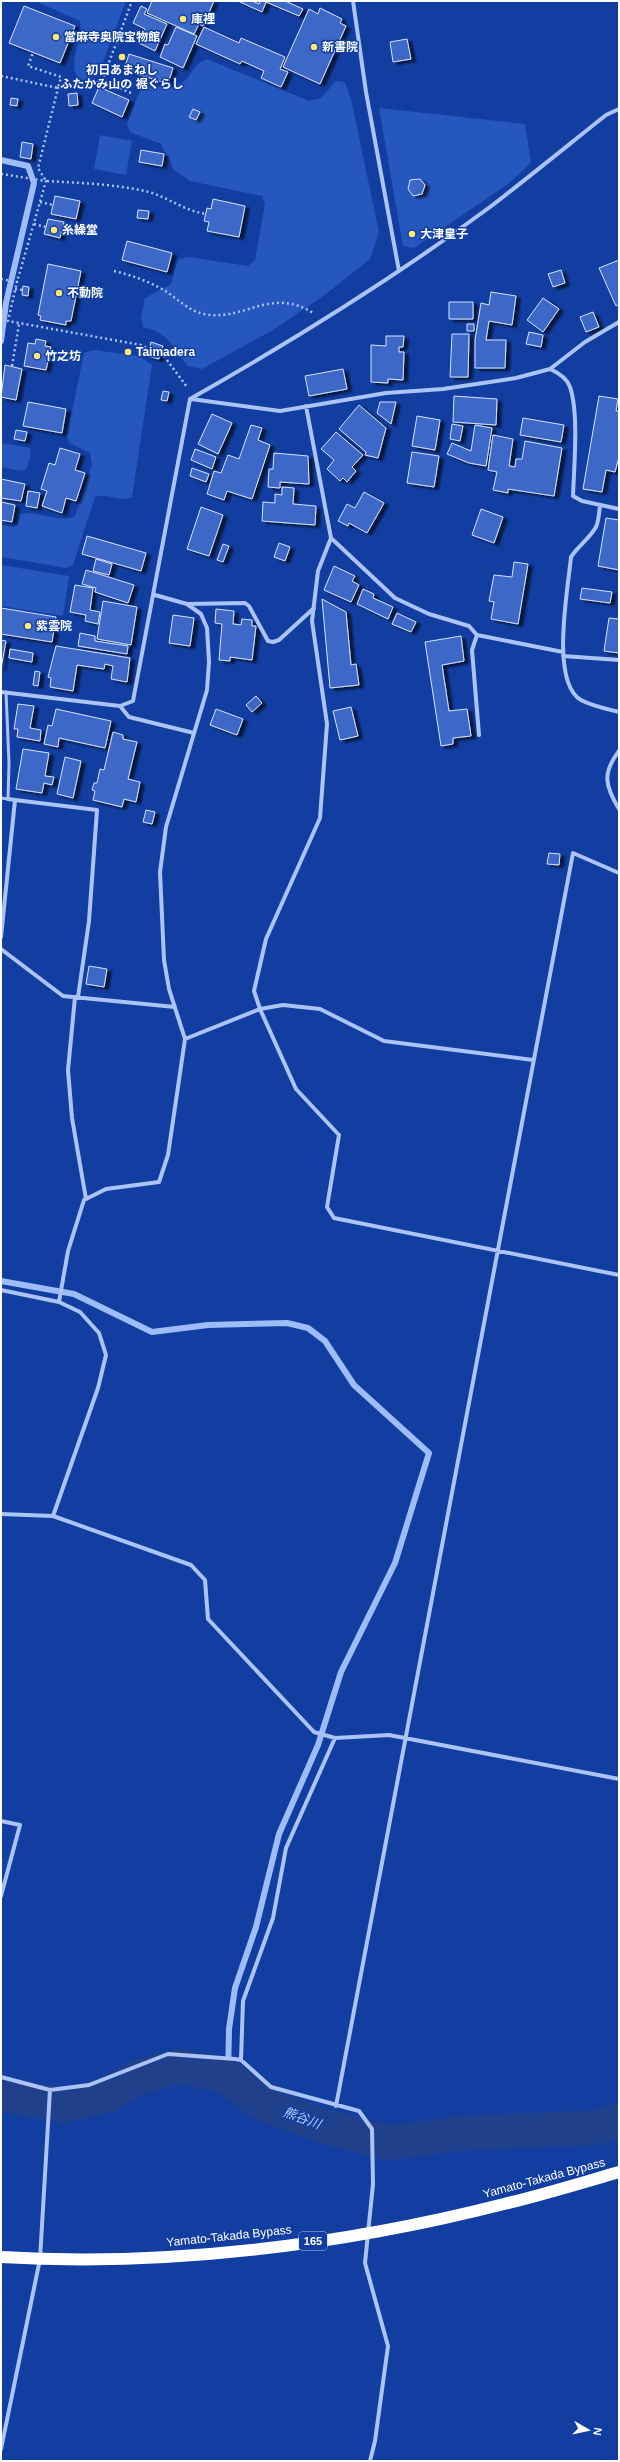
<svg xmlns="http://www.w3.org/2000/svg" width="620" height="2462" font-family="Arial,'Noto Sans JP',sans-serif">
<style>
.green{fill:#2557bf}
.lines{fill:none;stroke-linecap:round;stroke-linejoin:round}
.stream{stroke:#9ebcf8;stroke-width:6}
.river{stroke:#20408c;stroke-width:35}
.building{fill:#3c68c8;stroke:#d5e2fe;filter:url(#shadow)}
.path{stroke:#acc3f5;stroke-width:2.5;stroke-dasharray:2 3;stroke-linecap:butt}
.lane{stroke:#acc3f5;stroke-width:3}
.street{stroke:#acc3f5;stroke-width:4}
.highway{stroke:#fff;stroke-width:12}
.poi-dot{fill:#ffe870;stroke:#123ea1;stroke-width:1.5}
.labels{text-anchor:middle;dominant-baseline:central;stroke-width:3;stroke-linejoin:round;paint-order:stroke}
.shield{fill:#123ea1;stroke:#b8c5e3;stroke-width:1}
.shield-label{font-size:11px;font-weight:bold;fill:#fff}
.poi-label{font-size:12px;font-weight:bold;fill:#fff;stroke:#123ea1;text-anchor:start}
.street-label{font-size:12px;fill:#fff;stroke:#123ea1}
.water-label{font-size:13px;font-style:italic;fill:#b9cefb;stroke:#123ea1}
</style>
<defs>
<filter id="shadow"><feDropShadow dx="4.5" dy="2.5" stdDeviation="1" flood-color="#0009"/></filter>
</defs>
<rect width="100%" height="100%" fill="#123ea1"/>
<path class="green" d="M35 1H126L98 75 83 80C63 73 84 38 80 21Z
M207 59 309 101 321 98 336 81 345 82 351 99 379 232 370 259 326 294 273 330 202 369 188 366C174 348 166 331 143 327L141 318 145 298 171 284 178 259 189 257 248 266 255 260 265 204 262 196 190 181 174 170 161 144 130 132 127 124 140 90C159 81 165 92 180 84 192 79 190 65 207 59Z
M379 108 525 124 531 163 508 184 414 248 403 246Z
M100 135 132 141 126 175 94 169Z
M94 350 139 356 152 365 132 497C119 503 107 492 95 497L73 565 66 568 1 557V525L14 527 18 524 20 514C39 510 58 524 75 516L92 465 90 453 69 443 67 436 84 353Z
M1 443 30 448 31 454 27 468 22 471 1 467Z
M1 565 69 576 63 616 1 606Z"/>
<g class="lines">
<path class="stream" d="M1 160 28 166 34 183 6 303 1 341
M1 1281 74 1294 152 1332 208 1325 287 1323 308 1328 325 1341 354 1385 429 1453 395 1563 341 1672 318 1745 279 1834 256 1927 235 1988 229 2029 228 2077"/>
<path class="river" d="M1 2094 61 2105 105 2096 138 2077 181 2066 228 2077 259 2102 320 2125 390 2143 464 2133 594 2128 619 2121"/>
</g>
<path class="building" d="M152 1H214L203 26 199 24 194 34 147 13Z
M238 1H252L259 4 260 1H285L303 9 299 16 266 2 262 12Z
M24 6 75 26 60 63 9 43Z
M141 6 147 9 144 14 167 24 155 51 139 43 145 29 133 23Z
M320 8 342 19 340 23 346 26 320 84 283 67 309 9 318 14Z
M176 27 197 36 183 68 160 57 165 44 168 45Z
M204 27 239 43 241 38 285 57 280 69 288 72 281 87 261 78 264 71 242 61 240 64 196 44Z
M407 39 411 59 393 62 390 42Z
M129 54 173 68 168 84 124 70Z
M99 87 129 100 122 117 92 103Z
M77 93 78 105 69 106 68 94Z
M11 98 18 99 17 106 10 105Z
M193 109 200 112 196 120 189 117Z
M22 142 33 144 31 159 20 157Z
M141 150 164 154 162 166 139 162Z
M420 179 425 185 422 194 413 196 408 189 410 180Z
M55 196 80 201 76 219 51 214Z
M213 199 245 206 239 237 207 231 209 222 204 221 207 208 211 209Z
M138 210 149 211 148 219 137 218Z
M48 219 64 222 60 238 44 234Z
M127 241 172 253 167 272 122 260Z
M619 260V304L616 306 599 268Z
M48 264 81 271 71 321H66V325L40 320 41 316 38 315Z
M561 270 565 283 553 287 548 274Z
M23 286 29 287 28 296 22 295Z
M491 292 516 296 512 325 489 321 486 340H506L505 368H475V340L481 303 489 305Z
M543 298 559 309 543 332 527 320Z
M449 302H473V319H449Z
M593 312 599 327 586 332 580 317Z
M467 324H474V331H467Z
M529 332 543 335 541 347 526 344Z
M452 334H469L468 377H450Z
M386 336H404L403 347H399V352H404L403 380 388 379V383L371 382V345L386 346Z
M36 339 46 341 45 346 51 347 46 370 24 366 28 343 35 344Z
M151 342 163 346 159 359 147 356Z
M5 365 22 369 16 400 1 397Z
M343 369 347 389 309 396 305 376Z
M163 391 169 392 167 401 161 400Z
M454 396 497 399 496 425 453 422Z
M599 396 618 399 616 411H619V457L615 472 606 470 602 492 583 489Z
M28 402 66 409 62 433 23 426Z
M380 402H396L391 424 377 413Z
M359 405 386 428 378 458 365 455 366 452 339 429Z
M212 414 232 423 218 454 198 444Z
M417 416 440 420 435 450 412 446Z
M523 418 564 425 561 442 520 435Z
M452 424 463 426 460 441 450 439Z
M251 425 262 428 258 440 270 445 252 499 227 491 224 500 207 494 214 471 221 473 228 455 239 459Z
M475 425 492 428 486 466 469 463 447 454 452 443 471 451Z
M16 430 27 432 25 441 14 439Z
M336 432 363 455 352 467 356 471 347 482 343 478 340 481 327 469 334 460 321 449Z
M493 435 513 439 509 466 515 467 516 459H522L525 441 562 448 554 496 508 489V493L493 490 497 472 488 470Z
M60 448 80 454 75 470 85 473 76 501 66 498 62 513 42 506 47 491 41 489 49 463 55 465Z
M195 449 216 457 212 469 191 460Z
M412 452 439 456 434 487 407 483Z
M274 453 308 456 309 484 280 482V488L268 487 269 469H273Z
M192 468 209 474 206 482 190 476Z
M1 479 25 484 21 501 1 498Z
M282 487 294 488 293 504 316 506 315 525 262 521 263 502 275 503V494L282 495Z
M28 491 40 493 37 508 26 506Z
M364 492 384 503 367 533 349 523 348 526 338 521 347 504 355 508Z
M1 502 15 505 12 522 1 520Z
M201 507 223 515 209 556 187 549Z
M481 509 503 517 494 543 472 535Z
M606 518 619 520V570L598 566Z
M87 536 146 553 141 571 82 554Z
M279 543 290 547 285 561 274 557Z
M223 544 229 546 223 562 217 560Z
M96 559 112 564 109 575 93 571Z
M514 562 528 564 518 624 491 619 494 602 489 601 494 575 512 577Z
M334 566 355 576 352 581 359 585 351 602 324 590Z
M86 570 134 585 128 603 95 592 96 588 82 584Z
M75 585 93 588 90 610 100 612 98 624 85 621 86 615 70 612Z
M582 588 612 592 610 603 580 599Z
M363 589 374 594 373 598 393 607 388 619 357 604Z
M322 599 346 612 351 665 356 664 359 685 330 688Z
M103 601 137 607 131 645 97 639Z
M1 608 56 617 52 642 1 634Z
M216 609 234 611 233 624 241 625 242 619 252 620V626H256L252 660 230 657V661L219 660 222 624 215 623Z
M397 613 416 622 411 632 392 624Z
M173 615 194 618 190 646 169 643Z
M609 618 619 619V653L604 651Z
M80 633 95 636V641L128 646 127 654 78 646Z
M461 636 464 661 442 665 449 711 467 709 471 736 453 738V744L441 746 425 642Z
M1 640 6 641 1 669Z
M56 646 130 658 127 682 111 679 113 666 105 664 104 669 77 665 73 691 50 687 51 678 48 677Z
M10 649 33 653 32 662 9 658Z
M35 671 40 672 38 686 33 685Z
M256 696 262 703 252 712 246 705Z
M18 704 34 706 30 728 41 730 40 741 17 737 18 729H14Z
M351 707 358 736 340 740 333 711Z
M56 709 111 721 105 748 59 738 58 747 44 744 48 725 52 726Z
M216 709 243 719 237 735 210 725Z
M113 732 123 735V739L137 742 128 779 140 782 136 802 124 799 122 807 93 800 95 791 92 790 94 783H97L100 769 104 770Z
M23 749 49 753 45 776 54 777 52 785 44 783 42 793 16 789Z
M65 757 81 761 73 798 57 794Z
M146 810 155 812 152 824 143 822Z
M549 853 560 854 559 865 547 864Z
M89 966 107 969 104 987 86 984Z"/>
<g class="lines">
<path class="path" d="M1 76 58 88 61 77 28 66 33 53
M102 81 132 1
M131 93 102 81 79 87 58 88 38 168 46 181C80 183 116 184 149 192 169 198 185 211 206 214
M1 174 46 181 17 282
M40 202 53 205
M34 224 46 227
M114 271C131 275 147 281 162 289 176 297 188 311 204 314 244 322 271 286 313 313
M1 279 17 282 8 321 141 345 149 349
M15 289 23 290
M161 352 187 387
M12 366 19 324"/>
<path class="lane" d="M1 798 8 799 9 763 6 692"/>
<path class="street" d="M353 1 366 92 399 271
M550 369 585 342 619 322
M191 399 280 411 386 393 443 389 516 378 550 369C559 373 567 378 570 387 579 413 574 467 573 496L582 501 619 509
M306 406 331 538 395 598 429 614 469 626 477 635 563 652
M600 505C599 512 599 521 596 527 590 538 578 546 571 557 568 589 550 682 581 700 592 706 607 709 619 712
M331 538 318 571 312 621 327 724 320 818 266 939 254 991 260 1009 296 1089 339 1135 327 1207 334 1218 619 1275
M187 604 245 603 249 606 268 641 273 642 279 640 314 608
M477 635 472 650 479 735
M563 656 619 660
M1 692 120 706 133 701 190 399C294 340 394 278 490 207 529 177 567 146 606 115L619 109
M120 706 129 717 194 733
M619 751C602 773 605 786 619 809
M15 800 97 810 89 921 78 997
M1 937 15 800 8 799
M1 949 63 996 175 1007
M75 997 68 1070 72 1118 86 1199
M185 1039 260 1009 283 1005 320 1009 384 1041 533 1060
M1 1290 59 1302
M1 1514 53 1516 191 1565 205 1580 208 1619 314 1732 335 1738 389 1735 619 1779
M53 1516 98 1388 106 1355 99 1333 80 1312 59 1302 68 1251 84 1200 106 1189 159 1182 168 1155 185 1039 169 989 164 960 160 872 166 827 207 690 209 662 207 628 201 614 187 604 155 595
M1 1821 20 1825 1 1896
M241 2060 243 2001 273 1918 286 1848 335 1738
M1 2077 50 2090 40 2259 1 2449
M50 2090 89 2085 168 2054 235 2059 241 2060 271 2087 359 2111 372 2129 373 2184 365 2263 388 2346 375 2441 370 2461
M336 2106 573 853 619 873"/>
<path class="highway" d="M1 2257C167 2267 343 2245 504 2204 542 2195 581 2183 619 2172"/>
</g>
<g class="poi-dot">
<circle cx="183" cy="19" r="4"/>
<circle cx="56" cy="37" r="4"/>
<circle cx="314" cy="47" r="4"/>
<circle cx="122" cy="57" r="4"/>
<circle cx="54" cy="230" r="4"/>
<circle cx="412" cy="234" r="4"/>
<circle cx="59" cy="293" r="4"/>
<circle cx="128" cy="352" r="4"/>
<circle cx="37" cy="356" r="4"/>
<circle cx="28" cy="626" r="4"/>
</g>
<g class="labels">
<rect class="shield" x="299" y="2232" width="28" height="18" rx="3"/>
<g class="shield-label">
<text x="313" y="2241">165</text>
</g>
<g class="poi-label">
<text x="191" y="19">庫裡</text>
<text x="64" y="37">當麻寺奥院宝物館</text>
<text x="322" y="47">新書院</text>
<text x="122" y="70" text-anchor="middle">初日あまねし<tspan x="122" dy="14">ふたかみ山の 裾ぐらし</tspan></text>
<text x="62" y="230">糸繰堂</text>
<text x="420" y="234">大津皇子</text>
<text x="67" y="293">不動院</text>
<text x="136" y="352">Taimadera</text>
<text x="45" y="356">竹之坊</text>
<text x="36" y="626">紫雲院</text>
</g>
<g class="street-label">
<text transform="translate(544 2178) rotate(-15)">Yamato-Takada Bypass</text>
<text transform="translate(229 2236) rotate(-6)">Yamato-Takada Bypass</text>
</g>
<g class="water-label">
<text transform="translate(302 2118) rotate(20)">熊谷川</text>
</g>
</g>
<rect width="620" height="2462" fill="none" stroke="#ffffff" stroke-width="4"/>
<g transform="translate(588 2430) rotate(99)" stroke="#123ea1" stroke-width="3" paint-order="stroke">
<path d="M0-3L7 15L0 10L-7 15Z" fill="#ffffff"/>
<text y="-6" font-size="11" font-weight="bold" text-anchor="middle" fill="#ffffff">N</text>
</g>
</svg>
